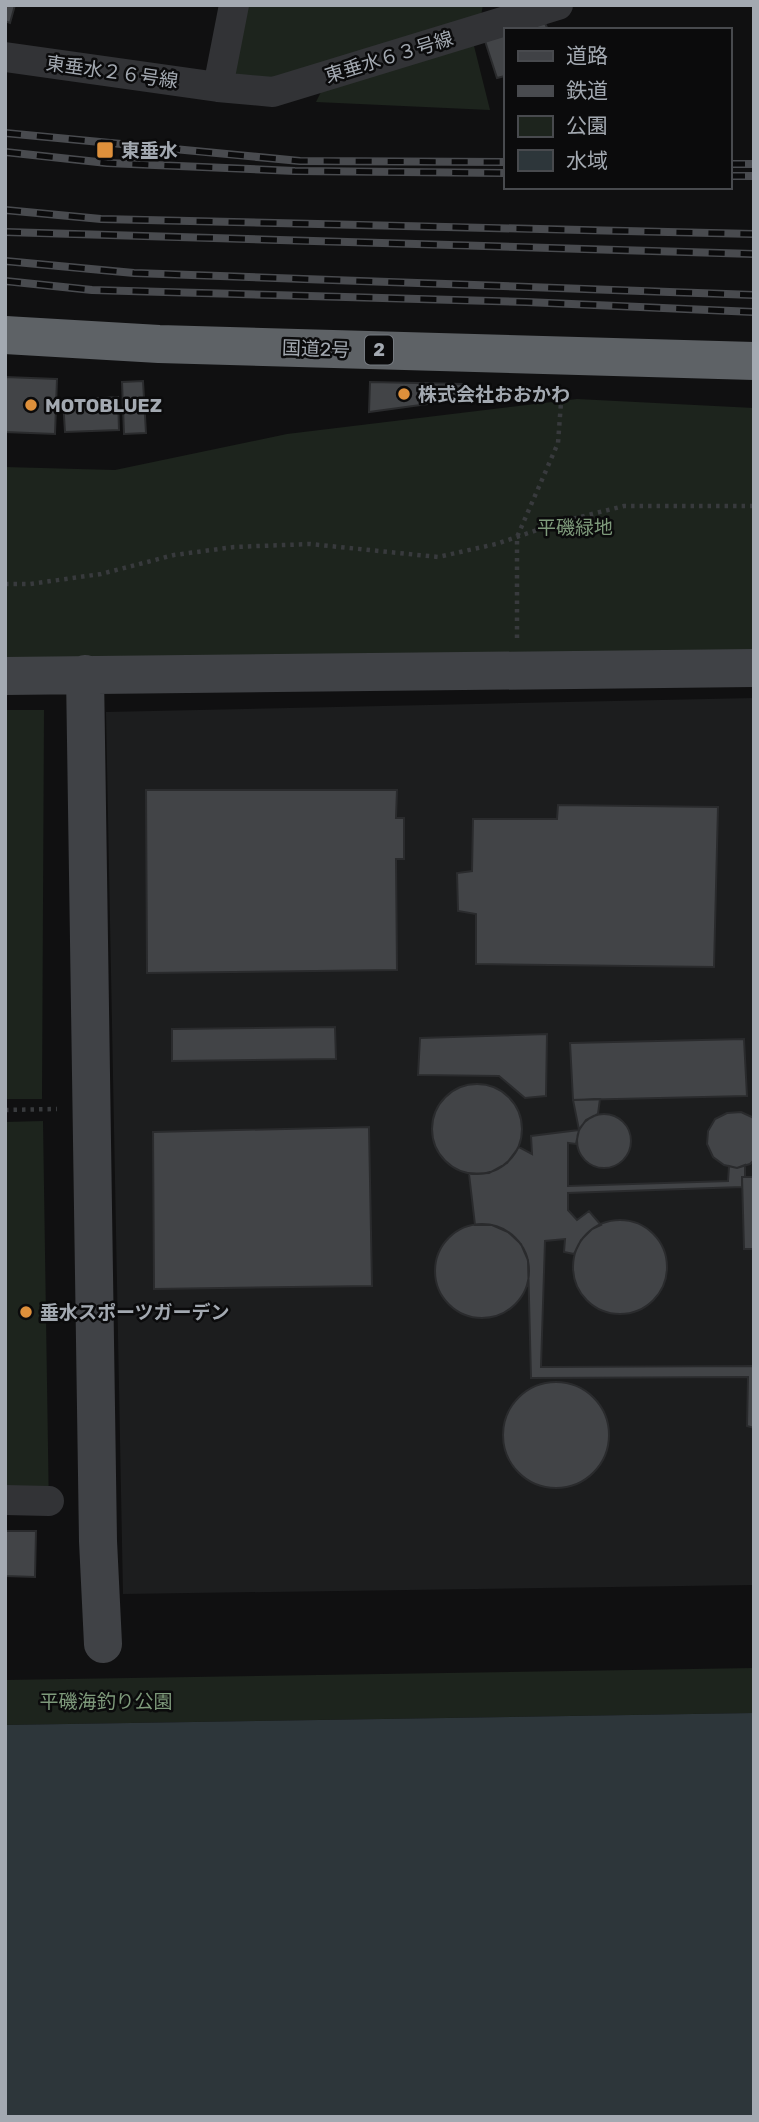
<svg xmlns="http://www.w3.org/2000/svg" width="759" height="2122" font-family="Rubik,'Noto Sans JP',sans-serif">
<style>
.built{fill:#1c1d1e}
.green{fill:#1d241d}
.water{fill:#2d363a}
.building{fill:#424447;stroke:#2a2b2d;stroke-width:2}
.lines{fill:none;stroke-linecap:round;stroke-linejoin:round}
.path{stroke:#383a3d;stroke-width:4.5;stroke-dasharray:3.5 5;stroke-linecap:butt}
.street{stroke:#323336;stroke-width:30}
.secondary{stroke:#404246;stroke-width:38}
.highway{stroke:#5e6266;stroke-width:38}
.rail-casing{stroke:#494b4f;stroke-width:8}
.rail{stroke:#0b0b0c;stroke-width:5;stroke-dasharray:16;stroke-linecap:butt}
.poi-dot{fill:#de903b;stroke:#0b0b0c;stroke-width:2.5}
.labels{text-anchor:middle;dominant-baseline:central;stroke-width:5;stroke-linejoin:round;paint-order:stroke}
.shield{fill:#0b0b0c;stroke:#757a80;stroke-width:2}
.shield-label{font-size:18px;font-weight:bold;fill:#a3a9b1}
.street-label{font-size:19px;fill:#a3a9b1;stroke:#0b0b0c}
.poi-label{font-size:19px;font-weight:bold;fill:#a3a9b1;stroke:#0b0b0c;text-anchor:start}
.park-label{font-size:19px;fill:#7e9a7b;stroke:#0b0b0c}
</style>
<rect width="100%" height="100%" fill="#101011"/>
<path class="built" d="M754 698V1585L123 1594 106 712Z"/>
<path class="green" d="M242 5H483L480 21 251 84 228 80Z
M473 42 490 110 316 102 324 86Z
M577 399 754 408V650L5 660V467L115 470 287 434Z
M5 710H44L42 1099H5Z
M43 1121 49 1513 5 1512V1122Z
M754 1668V1713L5 1725V1680Z"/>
<path class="water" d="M754 1713V2117H5V1725Z"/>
<path class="building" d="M5 5H15L10 23 5 21Z
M545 23 548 30H522Z
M505 35V76L497 78 485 41Z
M5 377 57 379 55 434 5 432Z
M143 381 146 433 124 434 122 382Z
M370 382 465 384V399L369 412Z
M118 397 119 430 65 432 63 400Z
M146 790H397L396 818H404V859H396L397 970 147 973Z
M558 805 718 807 714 967 476 964V914L458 911 457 873 472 871 473 819H557Z
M335 1027 336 1059 172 1061V1029Z
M547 1034 546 1096 525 1098 499 1076 418 1075 420 1038Z
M744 1039 747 1096 573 1100 570 1043Z
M432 1129a45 45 0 1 1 90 0a45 45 0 1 1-90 0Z
M600 1099 598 1114 586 1120 579 1130 573 1100Z
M741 1112 754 1118V1160L750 1164 737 1168 724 1165 713 1157 707 1144 708 1131 715 1119 727 1113Z
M577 1141a27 27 0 1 1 54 0a27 27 0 1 1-54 0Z
M369 1127 372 1286 154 1289 153 1132Z
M579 1130 576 1144 568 1143V1186L728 1181 729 1166 737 1168 745 1165V1177H742V1187L568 1193V1210L577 1220 589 1211 601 1225 592 1229 581 1240 574 1254 564 1252 565 1239 545 1241 541 1367 754 1366V1428L747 1426 748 1377 531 1378 528 1260 521 1244 508 1232 492 1225H475L469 1174 489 1173 507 1163 519 1147 532 1154 531 1136Z
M742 1177H754V1249H744Z
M573 1267a47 47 0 1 1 94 0a47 47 0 1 1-94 0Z
M435 1271a47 47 0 1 1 94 0a47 47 0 1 1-94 0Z
M503 1435a53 53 0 1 1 106 0a53 53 0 1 1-106 0Z
M5 1531H36L35 1577 5 1576Z"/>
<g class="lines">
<path class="path" d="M5 584H30L101 574 174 555 234 547 310 544 438 557 496 544 564 521 624 506H754
M517 638V537L558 443 562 389
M5 1110 57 1109"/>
<path class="street" d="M5 57 218 87 273 92 558 5
M218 87 234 5
M5 1500 49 1501"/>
<path class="secondary" d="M85 674 98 1541 103 1644
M5 676 754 668"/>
<path class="highway" d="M5 335 159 344 754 361"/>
<g class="rail-casing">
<path id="rail" d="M5 133 300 161 505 162
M5 152 107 163 295 171 505 173
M729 164H754
M729 176H754
M5 210 101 219 754 234
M5 232 754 254
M5 261 134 273 754 295
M5 281 92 290 526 302 754 312"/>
</g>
<use href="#rail" class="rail"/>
</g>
<g class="poi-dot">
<rect x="96" y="141" width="18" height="18" rx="3.5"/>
<circle cx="404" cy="394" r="7"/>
<circle cx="31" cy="405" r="7"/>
<circle cx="26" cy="1312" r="7"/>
</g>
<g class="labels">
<rect class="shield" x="365" y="335.5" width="28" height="29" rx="5"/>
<g class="shield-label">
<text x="379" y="350">2</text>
</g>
<g class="street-label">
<text transform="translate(389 57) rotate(-17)">東垂水６３号線</text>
<text transform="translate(112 72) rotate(8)">東垂水２６号線</text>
<text transform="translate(316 349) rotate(2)">国道2号</text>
</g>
<g class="poi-label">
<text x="121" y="150">東垂水</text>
<text x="418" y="394">株式会社おおかわ</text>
<text x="45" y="405">MOTOBLUEZ</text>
<text x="40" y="1312">垂水スポーツガーデン</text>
</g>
<g class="park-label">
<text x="575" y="527">平磯緑地</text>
<text x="106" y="1701">平磯海釣り公園</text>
</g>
</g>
<rect width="759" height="2122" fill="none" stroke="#a3a9b1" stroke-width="14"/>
<rect x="504" y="28" width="228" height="161" fill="#0b0b0c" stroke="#484a4e" stroke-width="2"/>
<rect x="518" y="51" width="35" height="10" fill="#404246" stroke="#484a4e" stroke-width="2"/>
<text x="566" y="63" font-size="21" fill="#a3a9b1">道路</text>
<rect x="518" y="86" width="35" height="10" fill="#494b4f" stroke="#484a4e" stroke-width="2"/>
<text x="566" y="98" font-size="21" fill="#a3a9b1">鉄道</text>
<rect x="518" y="116" width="35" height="21" fill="#1d241d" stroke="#484a4e" stroke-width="2"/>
<text x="566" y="133" font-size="21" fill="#a3a9b1">公園</text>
<rect x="518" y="150" width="35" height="21" fill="#2d363a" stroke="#484a4e" stroke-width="2"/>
<text x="566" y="168" font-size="21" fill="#a3a9b1">水域</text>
</svg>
